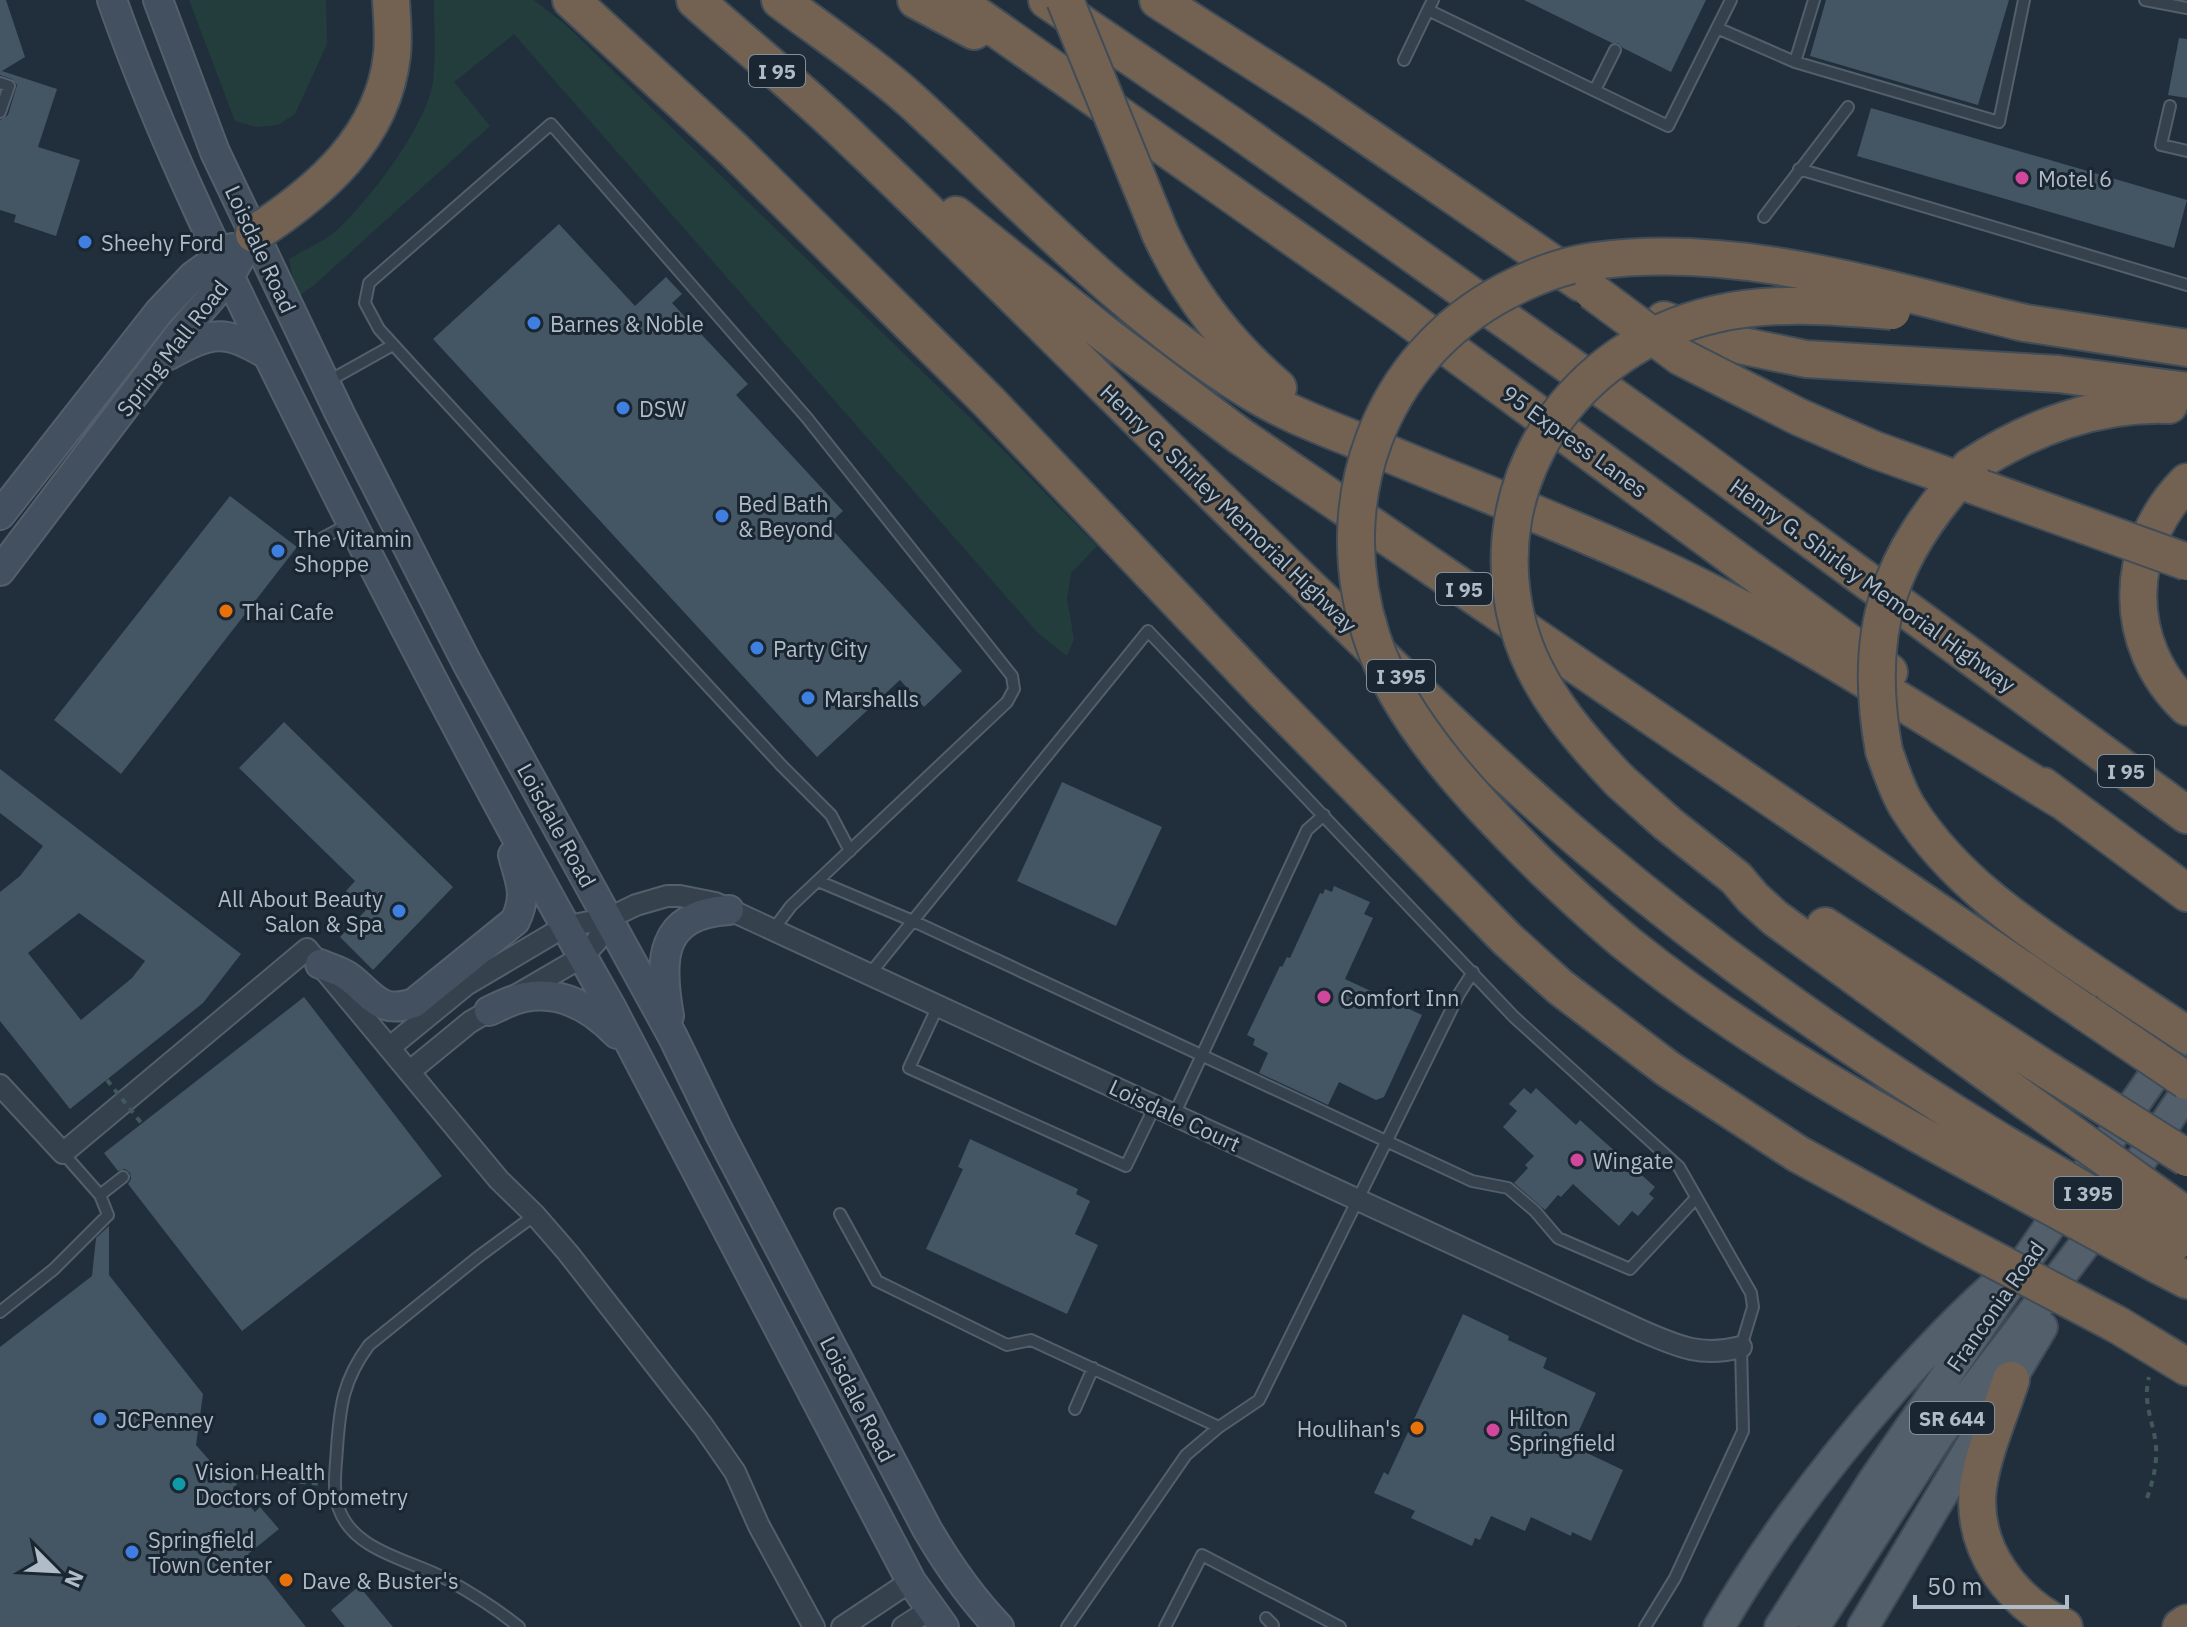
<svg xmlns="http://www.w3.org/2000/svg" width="2187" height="1627" font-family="'IBM Plex Sans',sans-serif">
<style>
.green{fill:#233d3d}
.building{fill:#445563;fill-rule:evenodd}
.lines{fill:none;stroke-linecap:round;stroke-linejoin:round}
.service-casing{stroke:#535f6a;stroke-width:14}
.minor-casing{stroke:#535f6a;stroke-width:24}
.secondary-casing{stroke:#535f6a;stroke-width:32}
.primary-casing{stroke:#3e4a55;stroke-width:34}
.motorway-casing{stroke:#404c57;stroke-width:40}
.path{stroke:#41595a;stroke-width:4;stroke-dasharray:6 6;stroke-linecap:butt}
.service{stroke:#35414c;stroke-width:10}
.minor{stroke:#35414c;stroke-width:20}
.secondary{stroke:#435060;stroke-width:28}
.primary{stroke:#53606c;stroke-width:30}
.motorway{stroke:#736252;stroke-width:36}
.motorway-bridge-casing{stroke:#404c57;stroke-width:40;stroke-linecap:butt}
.path-bridge{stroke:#41595a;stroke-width:4;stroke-dasharray:6 6;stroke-linecap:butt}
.motorway-bridge{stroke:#736252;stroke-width:36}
.hotel-dot{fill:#d1479c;stroke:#1a2631;stroke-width:3}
.shop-dot{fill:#3f7fe0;stroke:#1a2631;stroke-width:3}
.food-dot{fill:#e8710a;stroke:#1a2631;stroke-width:3}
.culture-dot{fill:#0f9aa8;stroke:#1a2631;stroke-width:3}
.labels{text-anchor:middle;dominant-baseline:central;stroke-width:6;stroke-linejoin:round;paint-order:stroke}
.shield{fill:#1a2631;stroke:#838f9b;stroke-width:2}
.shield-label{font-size:20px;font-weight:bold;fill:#b0bcc8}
.poi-label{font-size:22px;fill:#b0bcc8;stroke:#1a2631;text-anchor:start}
.street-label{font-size:22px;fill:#b0bcc8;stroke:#1a2631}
</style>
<rect width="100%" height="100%" fill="#212f3c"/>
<path class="green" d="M189 0H326L327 44 295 114 278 125 256 127 235 121Z
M434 0H534L567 26 1002 449 1097 546 1071 573 1067 599 1074 639 1067 656 1039 634 514 34 454 82 490 126 313 286 297 297 289 259C304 250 323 242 336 231 369 201 428 124 433 81 436 55 434 26 434 0Z"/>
<path class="building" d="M0 0H6L25 57 2 71 57 89 38 147 80 160 56 236 14 222 16 215 0 210V120L8 115 17 85 12 79 0 75Z
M1524 0H1706L1671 72 1623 48 1618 43H1612Z
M1826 0H2009L1978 105 1810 56Z
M2179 38 2187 39V98L2168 95Z
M1871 108 2187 200 2174 248 1857 156Z
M559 224 635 306 666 277 682 294 672 303 748 384 736 395 843 511 828 525 962 671 924 707 900 680 817 757 433 339Z
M230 496 297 547 121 774 54 720Z
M284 722 453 887 373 970 340 937 366 910 346 891 355 881 239 768Z
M0 769 241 954 203 1003 70 1109 0 1021V892L20 876 43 846 0 813ZM79 913 145 961 132 978 81 1020 28 953Z
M1062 782 1162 827 1116 926 1017 881Z
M1334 886 1370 902 1364 914 1373 918 1345 979 1422 1015 1384 1097 1376 1100 1339 1082 1328 1105 1259 1073 1268 1053 1253 1045 1255 1039 1247 1035 1280 966 1282 967 1287 957 1290 958 1320 893 1323 894 1325 889 1332 892Z
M304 997 442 1176 242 1331 128 1184 131 1179 130 1173 125 1169 118 1171 104 1153Z
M1524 1088 1531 1094 1536 1088 1576 1125 1580 1120 1655 1187 1649 1194 1654 1198 1638 1216 1632 1211 1619 1226 1573 1184 1561 1197 1558 1195 1545 1210 1514 1183 1528 1168 1525 1165 1534 1156 1503 1127 1517 1111 1509 1104Z
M970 1139 1078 1189 1076 1194 1090 1201 1075 1234 1098 1245 1067 1314 926 1249 963 1169 958 1167Z
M109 1226V1275L203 1394 196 1445 255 1512 260 1507 279 1529 248 1554 306 1627H0V1347L92 1276 96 1238Z
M1463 1314 1509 1336 1508 1340 1547 1358 1543 1368 1596 1393 1572 1446 1623 1470 1591 1541 1572 1532 1571 1536 1531 1517 1525 1531 1491 1516 1480 1540 1475 1538 1472 1546 1411 1518 1415 1511 1374 1493 1384 1472 1388 1475Z
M359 1586 393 1627H345L331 1610Z"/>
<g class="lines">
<g class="service-casing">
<path id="service" d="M1433 0 1428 10 1668 126 1731 0
M2145 0 2187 8
M1717 28 1795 62 1999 122 2024 0
M1404 60 1428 10
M1795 62 1814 0
M0 83 9 86 0 112
M1595 90 1615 50
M2170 106 2161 145 2187 151
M1799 169 2187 285
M1764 217 1848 107
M325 383 393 345
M321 539 351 523
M818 881 913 921 1472 1181 1508 1188 1535 1211 1558 1238 1630 1269 1696 1198
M773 930 791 906 1007 702 1014 689 1012 676 807 418 551 124 369 283 365 303 379 329 420 374 781 765 831 815 850 851
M869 975 1148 631 1514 1017 1679 1167 1751 1293 1753 1307 1741 1347 1743 1431 1675 1578 1645 1627
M938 1006 909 1068 1126 1166 1155 1106
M1174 1115 1307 830 1324 815
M100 1195 123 1177
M840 1214 877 1281 1007 1345 1031 1340 1219 1427
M0 1312 54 1269 108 1215 100 1195 63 1153
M1075 1409 1093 1368
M1266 1618 1273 1625
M519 1627C497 1609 473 1594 448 1580 412 1560 354 1552 339 1509 332 1490 336 1467 337 1448 340 1406 343 1380 369 1345L478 1257 535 1215
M1067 1627 1186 1455 1219 1427 1259 1400 1459 994 1473 972
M1165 1627 1202 1555 1340 1627"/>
</g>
<g class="minor-casing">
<path id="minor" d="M389 1048 466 985 564 927 609 918 636 905 667 896H680L715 903 1642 1331C1679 1347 1701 1357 1741 1347
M409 1072 470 1022 582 957 596 942 609 918
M0 1085 63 1153 307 949 499 1180 535 1215 568 1253 703 1426 735 1472 759 1526 814 1627
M842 1627 911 1581
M903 1627 931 1609"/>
</g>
<g class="secondary-casing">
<path id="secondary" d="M112 0C164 148 235 289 305 430 402 625 503 818 611 1007L889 1539 911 1581 944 1627
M158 0 215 152 340 414 467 663 673 1037 720 1134 927 1529C948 1565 970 1597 999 1627
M169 355C213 331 224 329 268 355
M0 515 159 312 193 276 232 248
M0 571 179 335 229 277 254 234
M320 964C329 968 341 971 349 977 373 995 379 1015 414 1003L515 921C528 895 520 881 513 855
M489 1011C500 1006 513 999 525 997 562 990 593 1009 617 1034
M669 1016C659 960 659 914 729 910"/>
</g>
<g class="primary-casing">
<path id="primary" d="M1719 1627C1769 1540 1829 1462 1895 1387 1926 1352 1958 1318 1993 1287
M1780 1627 1874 1480 2175 1045
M1814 1627 1938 1436 2088 1240 2187 1091
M1863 1627 2042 1327"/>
</g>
<g class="motorway-casing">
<path id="motorway" d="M571 0 733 149 988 401 1266 694 1507 939 1560 987 1668 1069 1798 1154 1935 1229
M695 0C749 48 806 94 858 145 1021 299 1177 461 1339 616 1421 695 1502 774 1589 848 1718 957 1856 1054 2001 1142
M780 0C824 33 872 65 913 102 1021 201 1124 313 1250 391 1290 416 1338 432 1382 451 1469 487 1557 521 1643 560 1789 626 1924 717 2061 800
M916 0 974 31
M955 0 1402 314 1889 672
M1047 0 1231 125 1690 451 2187 815
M1158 0 1316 101 1581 283
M956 215 1106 335 1240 436 2085 1012
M1160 233C1188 294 1227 344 1278 388
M254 234C319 192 383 138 392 55 394 37 392 18 391 0
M1664 320 1729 343 1806 359 2058 374 2187 391
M2025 323 2187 348
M1970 467C2029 428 2098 402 2169 405
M2187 482C2123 546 2121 644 2187 707
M1884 751C1891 770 1897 791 1908 808 1957 886 2037 935 2111 985
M1620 781 1668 824 1736 878 1753 898 1775 918 2026 1101
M2043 786 2187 893
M1544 869C1572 895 1600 922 1630 946 1738 1033 1859 1102 1980 1168
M1825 926 2047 1070
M2158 1265 2187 1280
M2118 1325 2187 1367
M2011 1380C2000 1414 1983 1452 1978 1488 1971 1548 2011 1602 2064 1627
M2181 1627 2187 1623"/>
</g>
<path class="path" d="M231 1486 247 1476 321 1484
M2147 1498C2153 1481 2157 1465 2156 1447 2154 1422 2142 1403 2149 1377"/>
<use href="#service" class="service"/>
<use href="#minor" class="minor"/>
<use href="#secondary" class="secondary"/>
<use href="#primary" class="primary"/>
<use href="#motorway" class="motorway"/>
<g class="motorway-bridge-casing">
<path id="motorway-bridge" d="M1065 0 1160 233
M1592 291 1681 357 1799 417 1875 450 2187 562
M1884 751C1862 631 1888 556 1970 467
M1620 781C1577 736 1534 686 1518 625 1480 480 1575 346 1716 314 1773 301 1834 306 1892 311
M1544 869C1481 807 1400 724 1372 638 1327 503 1378 358 1506 291 1533 277 1563 265 1594 261 1738 241 1886 290 2025 323
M2111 985 2187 1035
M2085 1012 2187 1081
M2047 1070 2187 1158
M2026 1101 2187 1216
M2001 1142 2174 1243
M1980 1168 2158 1265
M1935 1229 2118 1325"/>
</g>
<path class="path-bridge" d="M107 1080 142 1124"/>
<use href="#motorway-bridge" class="motorway-bridge"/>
</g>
<g class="hotel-dot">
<circle cx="2022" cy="178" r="8"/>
<circle cx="1324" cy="997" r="8"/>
<circle cx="1577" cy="1160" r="8"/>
<circle cx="1493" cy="1430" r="8"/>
</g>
<g class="shop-dot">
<circle cx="85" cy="242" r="8"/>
<circle cx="534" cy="323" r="8"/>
<circle cx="623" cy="408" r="8"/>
<circle cx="722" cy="516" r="8"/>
<circle cx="278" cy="551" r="8"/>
<circle cx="757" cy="648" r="8"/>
<circle cx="808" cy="698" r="8"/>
<circle cx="399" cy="911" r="8"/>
<circle cx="100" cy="1419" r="8"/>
<circle cx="132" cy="1552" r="8"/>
</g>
<g class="food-dot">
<circle cx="226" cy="611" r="8"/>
<circle cx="1417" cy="1428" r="8"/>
<circle cx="286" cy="1580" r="8"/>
</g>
<circle class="culture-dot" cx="179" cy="1484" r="8"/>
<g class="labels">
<g class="shield">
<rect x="749" y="55" width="56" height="32" rx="6"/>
<rect x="1436" y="573" width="56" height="32" rx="6"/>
<rect x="1367" y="660" width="68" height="32" rx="6"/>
<rect x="2098" y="755" width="56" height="32" rx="6"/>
<rect x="2054" y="1177" width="68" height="32" rx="6"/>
<rect x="1910" y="1402" width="84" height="32" rx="6"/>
</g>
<g class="shield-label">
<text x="777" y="71">I 95</text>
<text x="1464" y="589">I 95</text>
<text x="1401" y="676">I 395</text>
<text x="2126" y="771">I 95</text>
<text x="2088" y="1193">I 395</text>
<text x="1952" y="1418">SR 644</text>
</g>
<g class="poi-label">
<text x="2038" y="178">Motel 6</text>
<text x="101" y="242">Sheehy Ford</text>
<text x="550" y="323">Barnes &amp; Noble</text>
<text x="639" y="408">DSW</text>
<text x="738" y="503">Bed Bath<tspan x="738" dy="25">&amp; Beyond</tspan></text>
<text x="294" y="538">The Vitamin<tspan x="294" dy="25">Shoppe</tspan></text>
<text x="242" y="611">Thai Cafe</text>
<text x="773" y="648">Party City</text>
<text x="824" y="698">Marshalls</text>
<text x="383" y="898" text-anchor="end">All About Beauty<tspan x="383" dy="25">Salon &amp; Spa</tspan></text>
<text x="1340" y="997">Comfort Inn</text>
<text x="1593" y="1160">Wingate</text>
<text x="1509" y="1417">Hilton<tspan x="1509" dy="25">Springfield</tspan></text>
<text x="116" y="1419">JCPenney</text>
<text x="1401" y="1428" text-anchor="end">Houlihan's</text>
<text x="195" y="1471">Vision Health<tspan x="195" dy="25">Doctors of Optometry</tspan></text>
<text x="148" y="1539">Springfield<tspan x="148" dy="25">Town Center</tspan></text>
<text x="302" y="1580">Dave &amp; Buster's</text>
</g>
<g class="street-label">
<text transform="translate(261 249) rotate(65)">Loisdale Road</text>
<text transform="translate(172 348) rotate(-52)">Spring Mall Road</text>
<text transform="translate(1575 441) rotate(36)">95 Express Lanes</text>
<text transform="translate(1229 508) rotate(44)">Henry G. Shirley Memorial Highway</text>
<text transform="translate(1873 585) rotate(36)">Henry G. Shirley Memorial Highway</text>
<text transform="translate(557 825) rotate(61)">Loisdale Road</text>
<text transform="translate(1175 1115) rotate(25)">Loisdale Court</text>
<text transform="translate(1995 1306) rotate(-55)">Franconia Road</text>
<text transform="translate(858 1399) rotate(63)">Loisdale Road</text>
</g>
</g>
<g transform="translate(56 1571) rotate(114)" stroke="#1a2631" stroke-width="6" paint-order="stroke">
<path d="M0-6L14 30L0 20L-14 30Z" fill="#b0bcc8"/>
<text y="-12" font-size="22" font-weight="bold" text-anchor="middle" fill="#b0bcc8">N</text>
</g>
<path d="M1915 1595v12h152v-12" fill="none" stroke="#b0bcc8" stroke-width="4"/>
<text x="1927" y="1595" font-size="24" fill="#b0bcc8" stroke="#1a2631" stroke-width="6" paint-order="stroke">50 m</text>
</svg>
